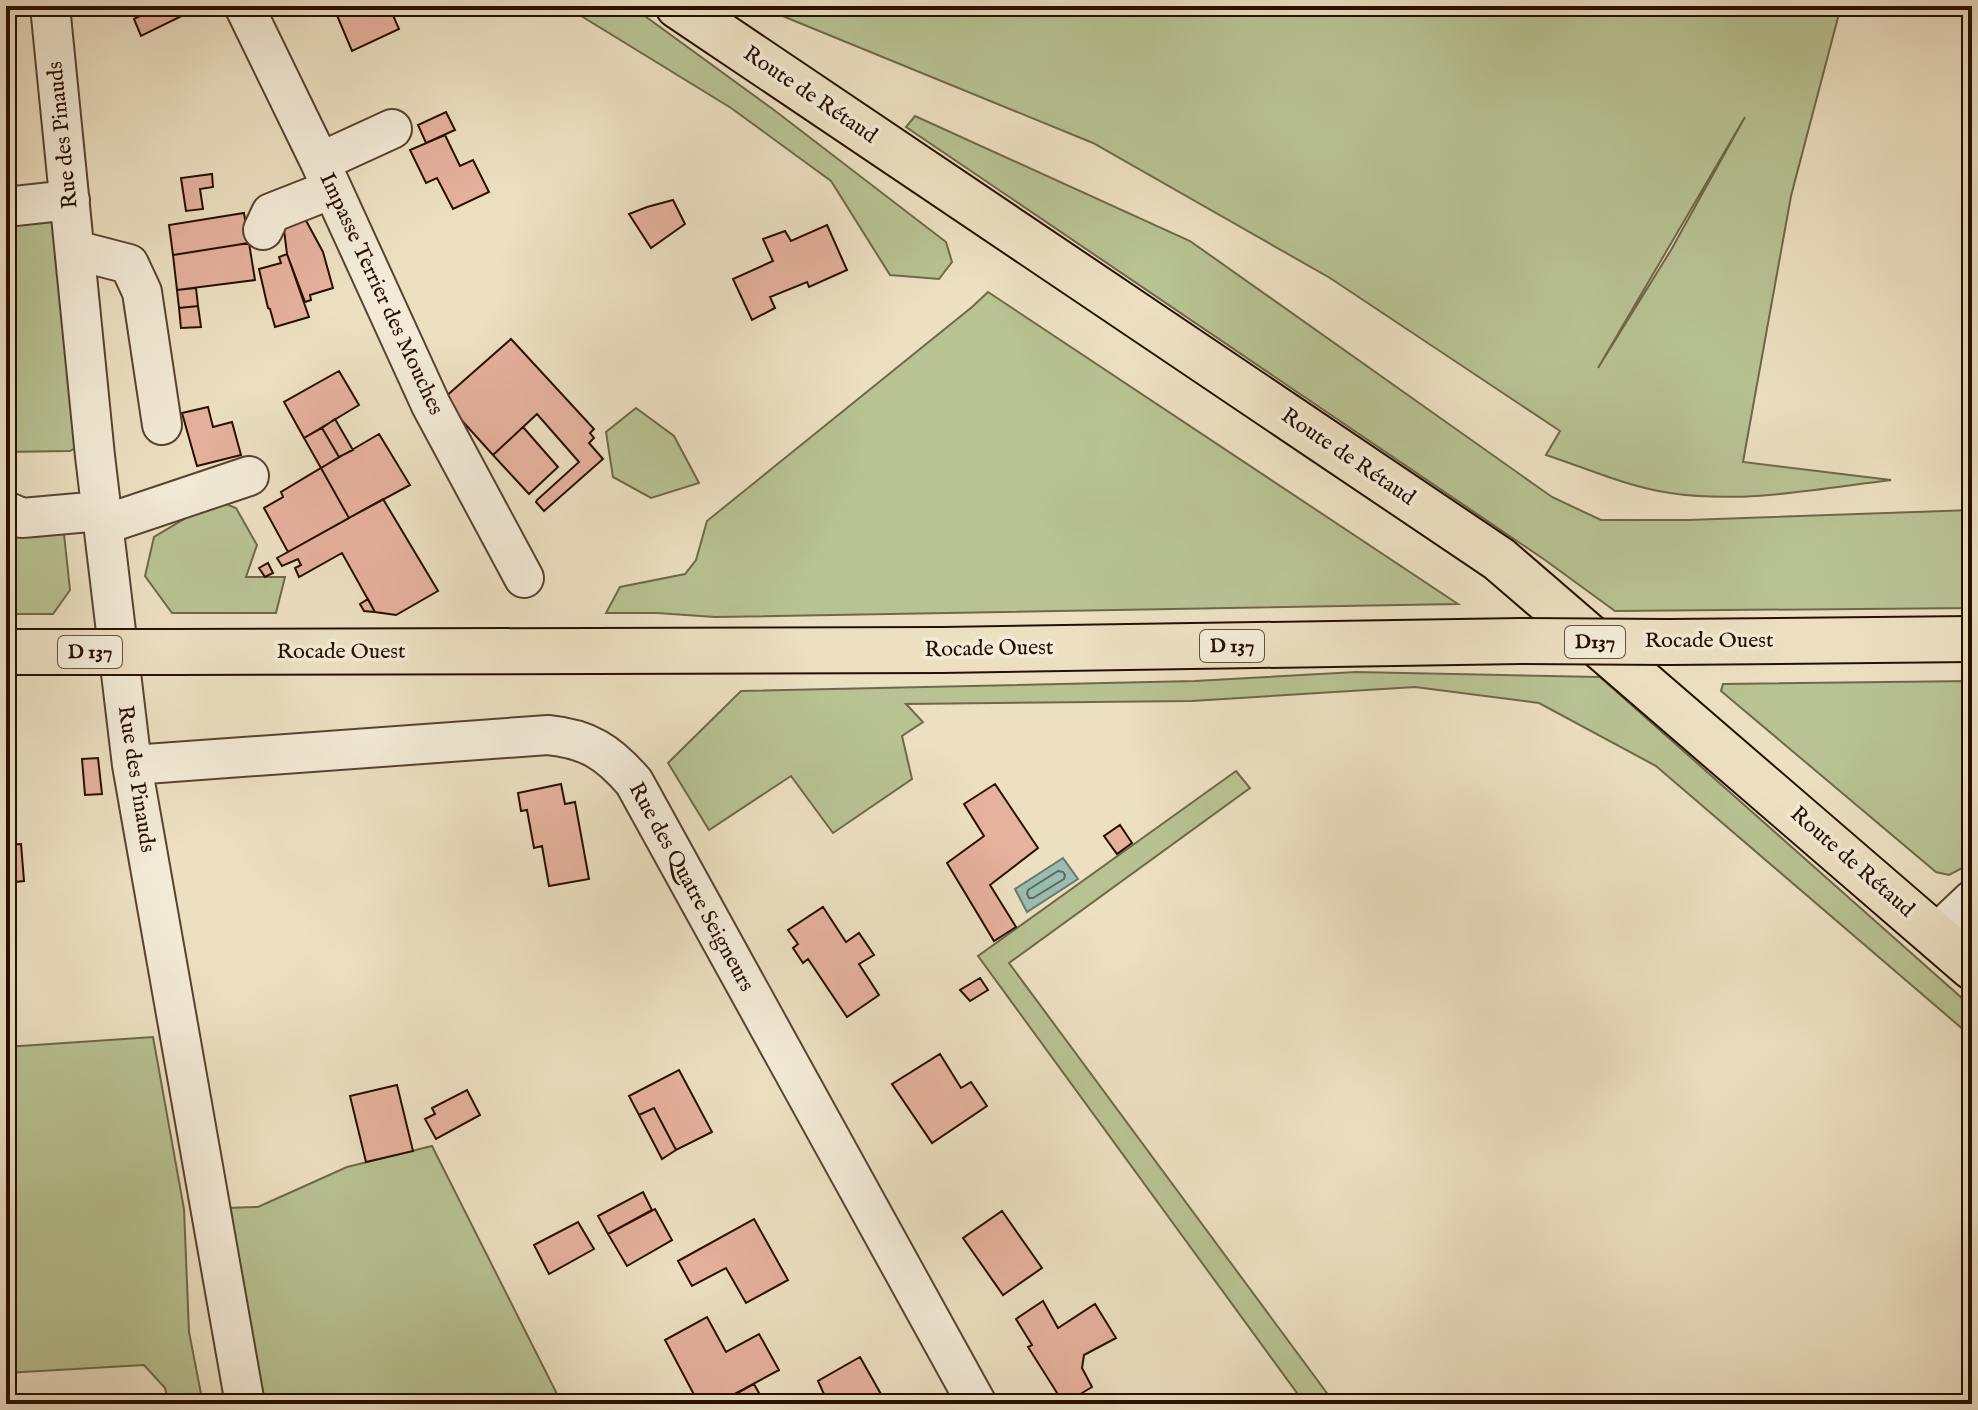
<svg xmlns="http://www.w3.org/2000/svg" width="1978" height="1410" font-family="'IM FELL English',serif">
<style>
.green{fill:#b8c293;stroke:#70684a;stroke-width:2;fill-rule:evenodd}
.water{fill:#99bdb3;stroke:#6b776b;stroke-width:2}
.lines{fill:none;stroke-linecap:round;stroke-linejoin:round}
.shore{stroke:#60665a;stroke-width:2}
.building{fill:#e6b19d;stroke:#270f00;stroke-width:2}
.minor-casing{stroke:#584330;stroke-width:42}
.major-casing{stroke:#270f00;stroke-width:48}
.minor{stroke:#f3ebd7;stroke-width:38}
.major{stroke:#ece0c1;stroke-width:44}
.major-bridge-casing{stroke:#270f00;stroke-width:48;stroke-linecap:butt}
.major-bridge{stroke:#ece0c1;stroke-width:44}
.labels{text-anchor:middle;dominant-baseline:central;stroke-width:7;stroke-linejoin:round;paint-order:stroke}
.shield{fill:#f3ebd7;stroke:#645140;stroke-width:2}
.shield-label{font-size:20px;font-weight:bold;fill:#270f00}
.street-label{font-size:22px;fill:#270f00;stroke:#f3ebd7}
</style>
<rect width="100%" height="100%" fill="#ece0c1"/>
<filter id="stains"><feTurbulence type="fractalNoise" baseFrequency=".0025" numOctaves="4"/><feColorMatrix values="0 0 0 0 .2 0 0 0 0 .09 0 0 0 0 .02 0 0 0 .5 -.17"/></filter>
<radialGradient id="worn" r=".72"><stop offset=".6" stop-color="#630" stop-opacity="0"/><stop offset="1" stop-color="#630" stop-opacity=".3"/></radialGradient>
<path class="green" d="M565 6H631L774 110 946 242 952 262 939 279 890 275 831 181 731 108Z
M758 6H1841L1791 196 1743 462 1891 480C1818 489 1743 504 1670 493 1628 487 1586 468 1546 455L1560 431 1330 278 1093 143ZM1745 117 1671 250 1598 368Z
M915 116 1190 241 1552 497 1601 520H1688L1972 510V608L1615 611 1545 560 906 127Z
M44 218 55 225 80 445 70 451 6 452V222Z
M988 292 1458 604 715 617 657 613H606L620 587 685 574 696 560 707 521 972 307Z
M636 408 674 436 699 483 651 498 613 477 606 432Z
M216 500 236 508 257 545 246 577H285L276 613H172L145 576 154 537Z
M6 534H64L70 590 53 614H6Z
M1356 672 1600 677 1972 1007V1037L1656 766 1539 703 1415 687 1192 701 906 704 923 722 902 736 912 779 833 833 791 776 709 830 668 763 741 691 1195 681Z
M1972 681V863L1949 875 1936 872 1721 691 1723 684Z
M1236 771 1250 788 1009 963 1335 1404H1305L978 956Z
M153 1037 184 1209 189 1332 203 1404H169L165 1388 144 1365 6 1373V1047Z
M432 1146 562 1404H261L226 1208 258 1207 347 1167Z"/>
<path class="water" d="M1063 858 1078 879 1027 912 1015 889Z"/>
<g class="lines">
<path class="shore" d="M1058 871 1063 872 1065 875 1064 879 1033 898H1029L1027 894 1028 890Z"/>
</g>
<path class="building" d="M140 6H202L141 36 134 19 142 15Z
M333 6H389L399 29 352 51Z
M446 112 455 130 426 143 418 125Z
M445 135 460 166 473 160 489 192 453 209 437 178 426 183 410 150Z
M212 174 213 187 200 189 203 209 186 211 181 178Z
M673 200 685 224 651 248 629 214 647 207Z
M244 213 249 243 173 255 169 225Z
M303 215 323 252 333 288 310 295 311 300 305 302 287 254 283 222Z
M827 225 847 270 809 287 807 282 770 297 775 308 752 320 733 279 773 261 763 239 785 231 791 241Z
M249 243 255 280 177 290 173 255Z
M287 254 309 317 275 327 270 309 268 308 259 269 281 263 279 257Z
M196 288 198 306 179 308 177 290Z
M198 306 201 327 181 328 179 308Z
M511 339 594 429 590 433 594 438 589 443 603 459 544 511 536 502 537 500 579 462 537 414 493 455 446 403 444 398Z
M339 371 359 405 304 438 284 402Z
M208 407 213 427 232 422 241 455 197 466 182 413Z
M335 419 353 450 339 457 322 428Z
M523 427 558 467 529 494 493 455Z
M322 428 339 457 321 468 304 438Z
M379 434 410 485 349 518 321 468Z
M321 468 349 518 288 552 264 508 283 497 281 492Z
M383 499 438 591 396 615 375 612 342 553 299 577 295 568 301 565 298 559 282 566 277 558Z
M268 563 273 573 265 577 259 568Z
M368 599 375 612 364 611 360 604Z
M98 758 102 794 85 795 82 759Z
M561 784 565 804 575 802 589 879 549 886 542 846 534 848 527 810 521 811 518 793Z
M995 784 1038 848 990 885 1016 927 994 941 947 863 984 836 964 804Z
M1120 825 1132 843 1117 854 1104 836Z
M21 844 24 881 6 883V845Z
M823 907 846 942 859 933 874 955 859 964 879 995 847 1017 808 959 803 963 793 948 798 944 788 930Z
M980 978 988 990 970 1001 960 990Z
M940 1054 961 1088 971 1082 987 1106 932 1143 892 1084Z
M679 1070 712 1132 676 1150 654 1108 639 1115 629 1096Z
M397 1085 413 1151 366 1162 350 1096Z
M467 1090 480 1115 436 1139 425 1119 435 1114 432 1108Z
M654 1108 676 1150 662 1159 639 1115Z
M643 1192 652 1210 608 1234 598 1216Z
M655 1209 672 1240 627 1266 608 1234Z
M1002 1211 1042 1268 1003 1295 963 1238Z
M754 1219 788 1280 746 1303 726 1268 692 1286 678 1261Z
M578 1222 594 1249 549 1274 534 1245Z
M1043 1301 1058 1328 1095 1304 1116 1338 1084 1355 1082 1368 1092 1387 1064 1404 1028 1347 1032 1345 1016 1319Z
M707 1317 726 1352 759 1334 779 1370 716 1404H699L665 1340Z
M860 1357 882 1396 868 1404H826L828 1403 818 1381Z
M754 1384 765 1404H730L727 1399Z"/>
<g class="lines">
<g class="minor-casing">
<path id="minor" d="M50 6 95 456 132 765 245 1404
M244 6 320 162 431 405 524 578
M320 162 392 129
M6 207 70 200
M263 230 271 213 332 189
M75 250 129 264 142 292 162 425
M6 511 22 518 101 511
M103 525 249 476
M132 765 548 735C588 739 608 752 634 782L977 1404
M1936 934 1972 900"/>
</g>
<g class="major-casing">
<path id="major" d="M678 6 1499 559 1972 967
M1669 642 1972 639
M174 652 942 650 1521 641"/>
</g>
<use href="#minor" class="minor"/>
<use href="#major" class="major"/>
<g class="major-bridge-casing">
<path id="major-bridge" d="M1521 641 1669 642
M6 652H174"/>
</g>
<use href="#major-bridge" class="major-bridge"/>
</g>
<g class="labels">
<g class="shield">
<rect x="1565" y="626" width="60" height="32" rx="6"/>
<rect x="1200" y="630" width="64" height="32" rx="6"/>
<rect x="58" y="636" width="64" height="32" rx="6"/>
</g>
<g class="shield-label">
<text x="1595" y="642">D137</text>
<text x="1232" y="646">D 137</text>
<text x="90" y="652">D 137</text>
</g>
<g class="street-label">
<text transform="translate(810 95) rotate(34)">Route de Rétaud</text>
<text transform="translate(63 135) rotate(-96)">Rue des Pinauds</text>
<text transform="translate(381 294) rotate(65)">Impasse Terrier des Mouches</text>
<text transform="translate(1348 457) rotate(34)">Route de Rétaud</text>
<text x="1709" y="641">Rocade Ouest</text>
<text transform="translate(989 649) rotate(-1)">Rocade Ouest</text>
<text x="341" y="652">Rocade Ouest</text>
<text transform="translate(136 779) rotate(81)">Rue des Pinauds</text>
<text transform="translate(1852 862) rotate(41)">Route de Rétaud</text>
<text transform="translate(691 887) rotate(61)">Rue des Quatre Seigneurs</text>
</g>
</g>
<rect width="1978" height="1410" fill="none" stroke="#ece0c1" stroke-width="32"/>
<rect x="8" y="8" width="1962" height="1394" fill="none" stroke="#270f00" stroke-width="4"/>
<rect x="16" y="16" width="1946" height="1378" fill="none" stroke="#270f00" stroke-width="2"/>
<rect width="100%" height="100%" filter="url(#stains)"/>
<rect width="100%" height="100%" fill="url(#worn)"/>
</svg>
